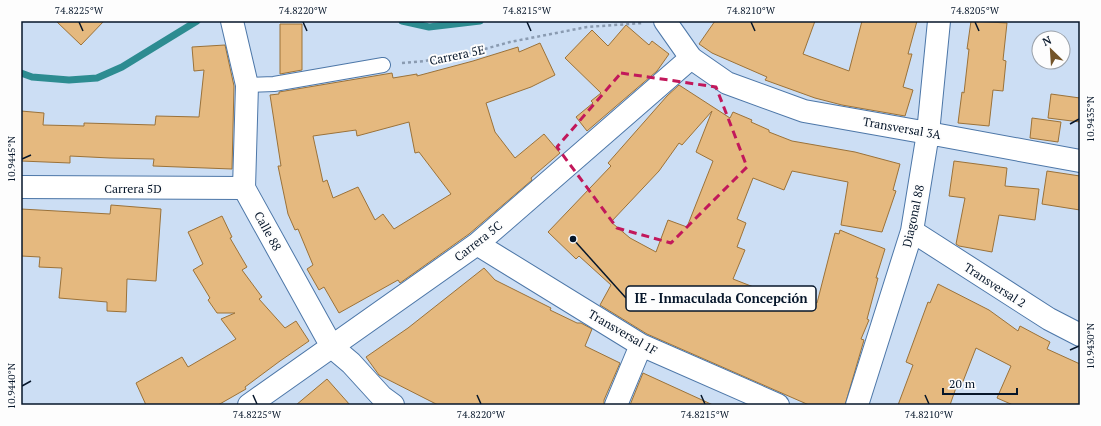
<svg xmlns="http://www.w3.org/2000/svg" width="1101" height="426" font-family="'PT Serif',serif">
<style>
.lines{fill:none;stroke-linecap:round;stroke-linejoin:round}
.stream{stroke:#2d8c91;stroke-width:7}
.building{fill:#e5b97f;stroke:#9b7239;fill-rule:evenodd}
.service-casing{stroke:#4d77a8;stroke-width:16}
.minor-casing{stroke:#4d77a8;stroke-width:24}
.tertiary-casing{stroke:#4d77a8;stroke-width:24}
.path{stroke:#8a9bb1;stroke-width:2.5;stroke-dasharray:3 3;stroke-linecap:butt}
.service{stroke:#fff;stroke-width:14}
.minor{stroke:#fff;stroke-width:22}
.tertiary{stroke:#fff;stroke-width:22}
.marked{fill:none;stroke:#c2185b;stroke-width:3;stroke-dasharray:8 5;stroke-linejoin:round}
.ticks{fill:none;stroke:#06162a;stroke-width:1.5}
.labels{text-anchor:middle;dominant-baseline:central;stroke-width:4;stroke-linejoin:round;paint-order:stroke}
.street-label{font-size:12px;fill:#06162a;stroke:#fdfdfd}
.leader{fill:none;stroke:#06162a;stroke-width:1.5}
.callout-dot{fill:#06162a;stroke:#fdfdfd;stroke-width:1.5}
.callout{fill:#fdfdfd;stroke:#06162a;stroke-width:1.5}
.callout-label{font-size:13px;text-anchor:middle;font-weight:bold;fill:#06162a}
.neatline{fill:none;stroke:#06162a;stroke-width:1.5}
.ticks-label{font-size:10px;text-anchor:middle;fill:#06162a}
</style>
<rect width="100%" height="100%" fill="#ccdef4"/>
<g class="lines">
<path class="stream" d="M402 21 429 27 480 21
M21 73 32 77 69 80 97 78 122 67 197 21"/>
</g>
<path class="building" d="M56 21H104L81 45Z
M715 21H815L803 54 849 71 862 21H917L908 54H912L903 87 913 90 905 116 842 105 815 98 765 80 767 77 712 53 699 44Z
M971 21 1007 23 1003 60 1006 61 1003 91 993 90 989 126 958 123 962 92 964 93 969 49H967Z
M280 24H302V70L280 74Z
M626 25 649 45 652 41 669 54 657 71 587 131 576 117 593 103 591 101 601 93 565 58 592 30 608 46Z
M540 43 555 75 531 87 486 103 495 132 515 158 544 134 560 153 531 178 532 180 469 234 400 283 398 280 339 313 324 287 319 290 307 269 313 265 298 229 295 230 288 214 278 166H281L270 95 279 94V92L392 73 393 78 417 74V76L473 61 518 47 519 52ZM409 122 415 153 419 152 451 194 394 229 383 214 375 220 358 187 333 198 327 180 323 182 313 136 356 130 357 136Z
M225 45 234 86 232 169 153 166 154 159 110 158 70 156V163L21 161V111L44 113 43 125 84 126V123L155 125 156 116 199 117 204 70 194 71 192 47Z
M679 85 730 118 733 112 752 120 751 122 769 130V132L792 141 855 152 900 164 893 190 896 191 882 232 841 225 848 182 792 171 784 190 753 178 737 219 746 223 737 247 745 250 733 279 792 302 795 294 817 303 835 233 839 234 840 230 885 249 876 278H878L867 319 869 320 861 339 864 340 845 405H809L647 334 600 305 611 285 579 256 576 259 548 232 611 166 608 163 667 96ZM712 111 696 152 713 161 687 227 668 220 656 252 630 238 611 222 659 171 679 143 682 145Z
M1051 94 1080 98V122L1048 118Z
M1032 118 1061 122 1058 142 1030 138Z
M954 161 1007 168 1005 186 1039 189 1035 220 999 215 992 252 959 246 956 244 965 198 949 196Z
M1047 171 1080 176V210L1042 204Z
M111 205 161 209 156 281 127 279 126 312 107 311V302L59 298 62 268 39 267 40 257 21 256V209L110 214Z
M222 216 232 237 230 238 247 267 242 270 262 297 259 299 285 328 296 321 309 341 280 361 245 387 246 389 218 405H146L136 383 182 357 188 367 236 339 221 319 235 313H217L208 300 210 298 193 270 203 264 188 232Z
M484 268 495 280 551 308 550 310 577 323H581L592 329 585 346 620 363 604 400V405H438L379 375 366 357 408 328Z
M938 284 989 310 1018 331 1020 326 1050 342 1047 349 1080 364V405H1013L997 398 1011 366 976 348 962 384 958 382 950 405H898L913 365 906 362 928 302 930 303Z
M643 373 713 405H630Z
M327 379 350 405H296Z"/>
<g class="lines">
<g class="service-casing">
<path id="service" d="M247 85 274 84 383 65"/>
</g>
<g class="minor-casing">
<path id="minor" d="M232 21 247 85 244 188 332 347 351 363 382 397 393 405
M21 187 244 188
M912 231 1049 319 1080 335
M477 244 641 345 778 405
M249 405 477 244 691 58
M616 405 641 345
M857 405 912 231 928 133 1080 161"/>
</g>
<g class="tertiary-casing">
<path id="tertiary" d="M665 21 691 58 727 83 804 111 928 133 939 21"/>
</g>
<path class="path" d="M402 63 425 61 470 53 510 42 587 27 643 23"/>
<use href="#service" class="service"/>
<use href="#minor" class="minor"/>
<use href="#tertiary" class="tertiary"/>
</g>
<path class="marked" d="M621 73 716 87 747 167 671 243 617 228 557 147Z"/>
<path class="ticks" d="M79 22 83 31M303 22 307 31M527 22 531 31M751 22 755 31M975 22 979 31M1070 124 1079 119M22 159 31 155M1070 350 1079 346M22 386 31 381M253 395 257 404M477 395 481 404M701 395 705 404M925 395 929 404"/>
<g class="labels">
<g class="street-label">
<text transform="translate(457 55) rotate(-12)">Carrera 5E</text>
<text transform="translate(902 128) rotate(10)">Transversal 3A</text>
<text x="133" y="188">Carrera 5D</text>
<text transform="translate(913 216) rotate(-78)">Diagonal 88</text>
<text transform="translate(268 231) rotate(61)">Calle 88</text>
<text transform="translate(478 241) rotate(-38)">Carrera 5C</text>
<text transform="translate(995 285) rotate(33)">Transversal 2</text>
<text transform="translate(623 332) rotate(30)">Transversal 1F</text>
</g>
</g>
<path class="leader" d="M573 239L626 298"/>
<circle class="callout-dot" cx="573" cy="239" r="4"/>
<rect class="callout" x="626" y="286" width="190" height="25" rx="4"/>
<g class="callout-label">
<text x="721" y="303">IE - Inmaculada Concepción</text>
</g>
<rect width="1101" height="426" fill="none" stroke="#fdfdfd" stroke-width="44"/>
<g transform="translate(1051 50) rotate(335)"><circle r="19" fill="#fdfdfd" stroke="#9aa1a9"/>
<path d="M0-3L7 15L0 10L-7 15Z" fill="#735429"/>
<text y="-6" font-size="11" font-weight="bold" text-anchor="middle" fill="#06162a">N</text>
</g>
<path d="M943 388v6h74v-6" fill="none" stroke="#06162a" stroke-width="2"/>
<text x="949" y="388" font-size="12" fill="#06162a" stroke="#fdfdfd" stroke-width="3" paint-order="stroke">20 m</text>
<rect x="22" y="22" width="1057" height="382" class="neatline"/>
<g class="ticks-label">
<text x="79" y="14">74.8225°W</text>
<text x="303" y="14">74.8220°W</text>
<text x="527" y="14">74.8215°W</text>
<text x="751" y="14">74.8210°W</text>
<text x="975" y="14">74.8205°W</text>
<text transform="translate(1090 119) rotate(-90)" y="4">10.9435°N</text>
<text transform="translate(11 159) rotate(-90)" y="4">10.9445°N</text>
<text transform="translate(1090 346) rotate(-90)" y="4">10.9430°N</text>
<text transform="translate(11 386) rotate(-90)" y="4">10.9440°N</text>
<text x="257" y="418">74.8225°W</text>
<text x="481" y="418">74.8220°W</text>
<text x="705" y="418">74.8215°W</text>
<text x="929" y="418">74.8210°W</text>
</g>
</svg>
